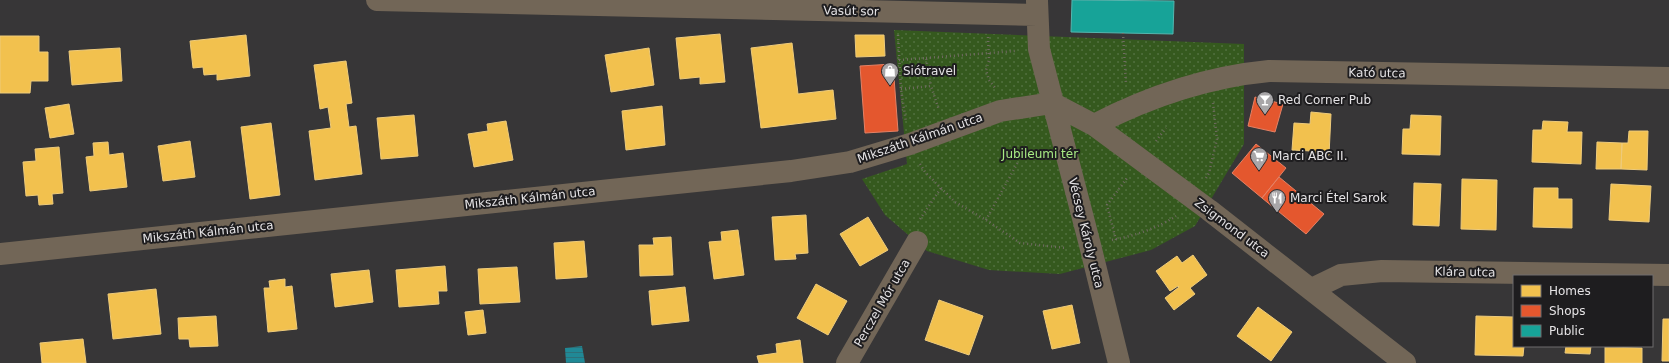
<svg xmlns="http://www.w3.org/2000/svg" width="1669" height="363" font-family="'DejaVu Sans',sans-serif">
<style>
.park{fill:url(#park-dots)}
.water{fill:url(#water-rules)}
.homes{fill:#f2c14e;stroke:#eecb7b}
.shops{fill:#e4572e;stroke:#e48165}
.public{fill:#17a398;stroke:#55b6af}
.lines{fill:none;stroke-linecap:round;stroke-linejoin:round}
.path{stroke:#716b63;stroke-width:2.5;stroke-dasharray:1 3;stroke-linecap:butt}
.minor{stroke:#726657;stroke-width:22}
.labels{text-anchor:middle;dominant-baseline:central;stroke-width:4;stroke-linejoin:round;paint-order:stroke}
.street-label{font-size:12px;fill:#e5e3e5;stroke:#1e1d1f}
.poi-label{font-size:12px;fill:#e5e3e5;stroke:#1e1d1f;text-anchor:start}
.park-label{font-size:12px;fill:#a8eb84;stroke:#1e1d1f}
</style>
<defs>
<pattern id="park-dots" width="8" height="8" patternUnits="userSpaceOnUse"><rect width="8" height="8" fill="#35591e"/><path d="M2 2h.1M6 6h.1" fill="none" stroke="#52713f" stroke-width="1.8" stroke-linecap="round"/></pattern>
<pattern id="water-rules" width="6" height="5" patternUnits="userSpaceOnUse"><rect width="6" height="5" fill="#208996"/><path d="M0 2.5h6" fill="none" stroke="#2d717a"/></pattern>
</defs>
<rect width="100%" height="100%" fill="#373637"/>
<path class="park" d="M894 30 1244 44V144L1195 226 1151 250 1060 274 989 270 927 251 885 215 862 179 907 164Z"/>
<path class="water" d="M582 346 585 363H566L565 348Z"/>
<path class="homes" d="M720 34 725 82 700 84V77L680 79 676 38Z
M246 35 250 76 217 80V74L204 75 203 67 193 68 190 41Z
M855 35H884L885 56 856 57Z
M0 36H39V52H48V81H31L30 93H0Z
M792 43 798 94 833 90 836 119 761 128 751 48Z
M120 48 122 81 72 85 69 51Z
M649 48 654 85 611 92 605 55Z
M346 61 352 103 346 104 349 127 356 126 362 174 315 180 309 131 331 128 328 107 320 109 314 65Z
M69 104 74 134 50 138 45 108Z
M662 106 665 145 626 150 622 111Z
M1311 112 1331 114 1329 155 1311 154V151L1292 150 1294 123 1310 124Z
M414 115 418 156 381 159 377 118Z
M1411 115 1441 116 1440 155 1402 154 1403 129H1410Z
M506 121 513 160 474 167 468 134 488 131 487 124Z
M1543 121 1568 122 1567 132H1582L1581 164 1532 162 1533 130H1542Z
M271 123 280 195 250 199 241 127Z
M1629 131H1648L1647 170 1621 169 1622 143H1628Z
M190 141 195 177 163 181 158 146Z
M108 142 109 155 123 153 127 187 90 191 86 157 94 156 93 143Z
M1597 142 1622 143 1621 169H1596Z
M59 147 63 193 52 194 53 204 39 205 38 195 26 196 23 162 36 161 35 149Z
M1462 179 1497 180 1496 230 1461 229Z
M1414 183 1441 184 1439 226 1413 225Z
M1611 184 1651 186 1649 222 1609 220Z
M1534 188H1558V199H1572V228L1533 227Z
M806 215 808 253 795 254 796 259 775 260 772 217Z
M868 217 888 250 860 266 840 234Z
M738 230 744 275 714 279 709 242 722 241 721 232Z
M671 237 673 275 640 276 639 245H654L653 238Z
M584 241 587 277 556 279 554 243Z
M1193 255 1207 275 1190 288 1195 294 1174 310 1165 298 1179 287 1178 286 1170 291 1156 271 1177 256 1182 263Z
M445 266 447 291H438L439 304 399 307 396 270Z
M517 267 520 302 480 304 478 269Z
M369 270 373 302 335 307 331 274Z
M285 279V287L292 286 297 329 268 332 264 288H270L269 281Z
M816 284 847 301 828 335 797 318Z
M685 287 689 321 652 325 649 291Z
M156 289 161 334 113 339 108 294Z
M939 300 983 316 969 355 925 340Z
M1072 305 1080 343 1052 349 1043 311Z
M1258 307 1292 332 1271 361 1237 336Z
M483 310 486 333 468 335 465 312Z
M216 316 218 346 190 347 189 339H179L178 318Z
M1476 316 1514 317V346H1524L1523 356 1475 355Z
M1663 319H1669V361H1662Z
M83 339 86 363H42L40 343Z
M800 340 803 363H759L757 356 777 353 776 344Z
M1566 346H1591L1590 354 1565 353Z
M1605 347 1642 348V363H1605Z"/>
<path class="shops" d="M893 64 898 131 865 133 860 66Z
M1255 97 1283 104 1275 132 1248 126Z
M1256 144 1286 168 1262 198 1232 173Z
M1279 177 1324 214 1306 234 1262 198Z"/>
<path class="public" d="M1072 0 1174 1 1173 34 1071 32Z"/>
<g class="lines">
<path class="path" d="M1123 33 1126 84
M898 35 901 89 906 122
M988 37 989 60 986 70 989 80 996 89
M926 58 1015 51
M899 60 926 58 931 86
M901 89 931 86 939 110
M1156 141 1166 128
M920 164 925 172 955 202 986 220 1020 243 1066 248
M1206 178 1209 173 1217 139 1213 103
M920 219 941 188
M986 220 1018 162
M1112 240C1134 236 1158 228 1176 216
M1116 240 1107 205 1127 178"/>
<path class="minor" d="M377 0 1037 15
M1037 1 1039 49 1090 245 1119 363
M1052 103 1094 125 1209 210 1405 363
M1094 125C1150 96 1206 77 1269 71L1669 78
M0 254 791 171 850 162 910 144 1000 111 1052 103
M1312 289 1341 275 1382 271 1669 275
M847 363 917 242"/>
</g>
<defs>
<g id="shop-pin" transform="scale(0.9)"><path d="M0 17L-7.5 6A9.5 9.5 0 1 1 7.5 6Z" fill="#a8a6a8" stroke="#1e1d1f"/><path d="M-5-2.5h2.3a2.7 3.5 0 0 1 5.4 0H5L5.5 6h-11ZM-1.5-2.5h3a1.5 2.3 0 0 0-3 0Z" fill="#fff"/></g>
<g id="bar-pin" transform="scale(0.9)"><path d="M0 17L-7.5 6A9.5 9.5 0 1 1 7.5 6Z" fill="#a8a6a8" stroke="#1e1d1f"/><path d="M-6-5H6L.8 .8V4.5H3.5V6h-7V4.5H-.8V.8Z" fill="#fff"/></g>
<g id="supermarket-pin" transform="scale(0.9)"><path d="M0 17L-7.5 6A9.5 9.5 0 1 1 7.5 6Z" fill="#a8a6a8" stroke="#1e1d1f"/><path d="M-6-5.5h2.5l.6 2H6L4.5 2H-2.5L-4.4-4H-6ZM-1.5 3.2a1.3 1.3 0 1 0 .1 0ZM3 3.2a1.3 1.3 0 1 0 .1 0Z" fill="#fff"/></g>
<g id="restaurant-pin" transform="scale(0.9)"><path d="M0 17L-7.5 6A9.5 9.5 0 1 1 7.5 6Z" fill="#a8a6a8" stroke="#1e1d1f"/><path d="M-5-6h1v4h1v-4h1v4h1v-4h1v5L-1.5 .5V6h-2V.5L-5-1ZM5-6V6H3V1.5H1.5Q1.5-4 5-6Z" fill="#fff"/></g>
</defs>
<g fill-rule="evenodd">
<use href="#shop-pin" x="890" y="71"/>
<use href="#bar-pin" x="1265" y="100"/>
<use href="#supermarket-pin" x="1259" y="156"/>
<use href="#restaurant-pin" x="1277" y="198"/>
</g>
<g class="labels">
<g class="street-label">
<text transform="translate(851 11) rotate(1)">Vasút sor</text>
<text transform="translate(1377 73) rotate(1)">Kató utca</text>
<text transform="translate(920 138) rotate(-19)">Mikszáth Kálmán utca</text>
<text transform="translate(530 198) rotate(-6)">Mikszáth Kálmán utca</text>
<text transform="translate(1232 228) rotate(37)">Zsigmond utca</text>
<text transform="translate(208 232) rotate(-6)">Mikszáth Kálmán utca</text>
<text transform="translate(1086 233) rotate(76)">Vécsey Károly utca</text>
<text transform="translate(1465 272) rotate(1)">Klára utca</text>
<text transform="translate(882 303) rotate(-60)">Perczel Mór utca</text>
</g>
<g class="poi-label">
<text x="903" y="71">Siótravel</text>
<text x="1278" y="100">Red Corner Pub</text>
<text x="1272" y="156">Marci ABC II.</text>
<text x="1290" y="198">Marci Étel Sarok</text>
</g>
<g class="park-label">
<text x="1040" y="154">Jubileumi tér</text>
</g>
</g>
<rect x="1513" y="275" width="140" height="72" fill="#1e1d1f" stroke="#6e6c6e"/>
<rect x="1521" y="285" width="20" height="12" fill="#f2c14e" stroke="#6e6c6e"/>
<text x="1549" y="295" font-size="12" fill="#e5e3e5">Homes</text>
<rect x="1521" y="305" width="20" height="12" fill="#e4572e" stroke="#6e6c6e"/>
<text x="1549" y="315" font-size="12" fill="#e5e3e5">Shops</text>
<rect x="1521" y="325" width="20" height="12" fill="#17a398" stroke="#6e6c6e"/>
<text x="1549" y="335" font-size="12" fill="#e5e3e5">Public</text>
</svg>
